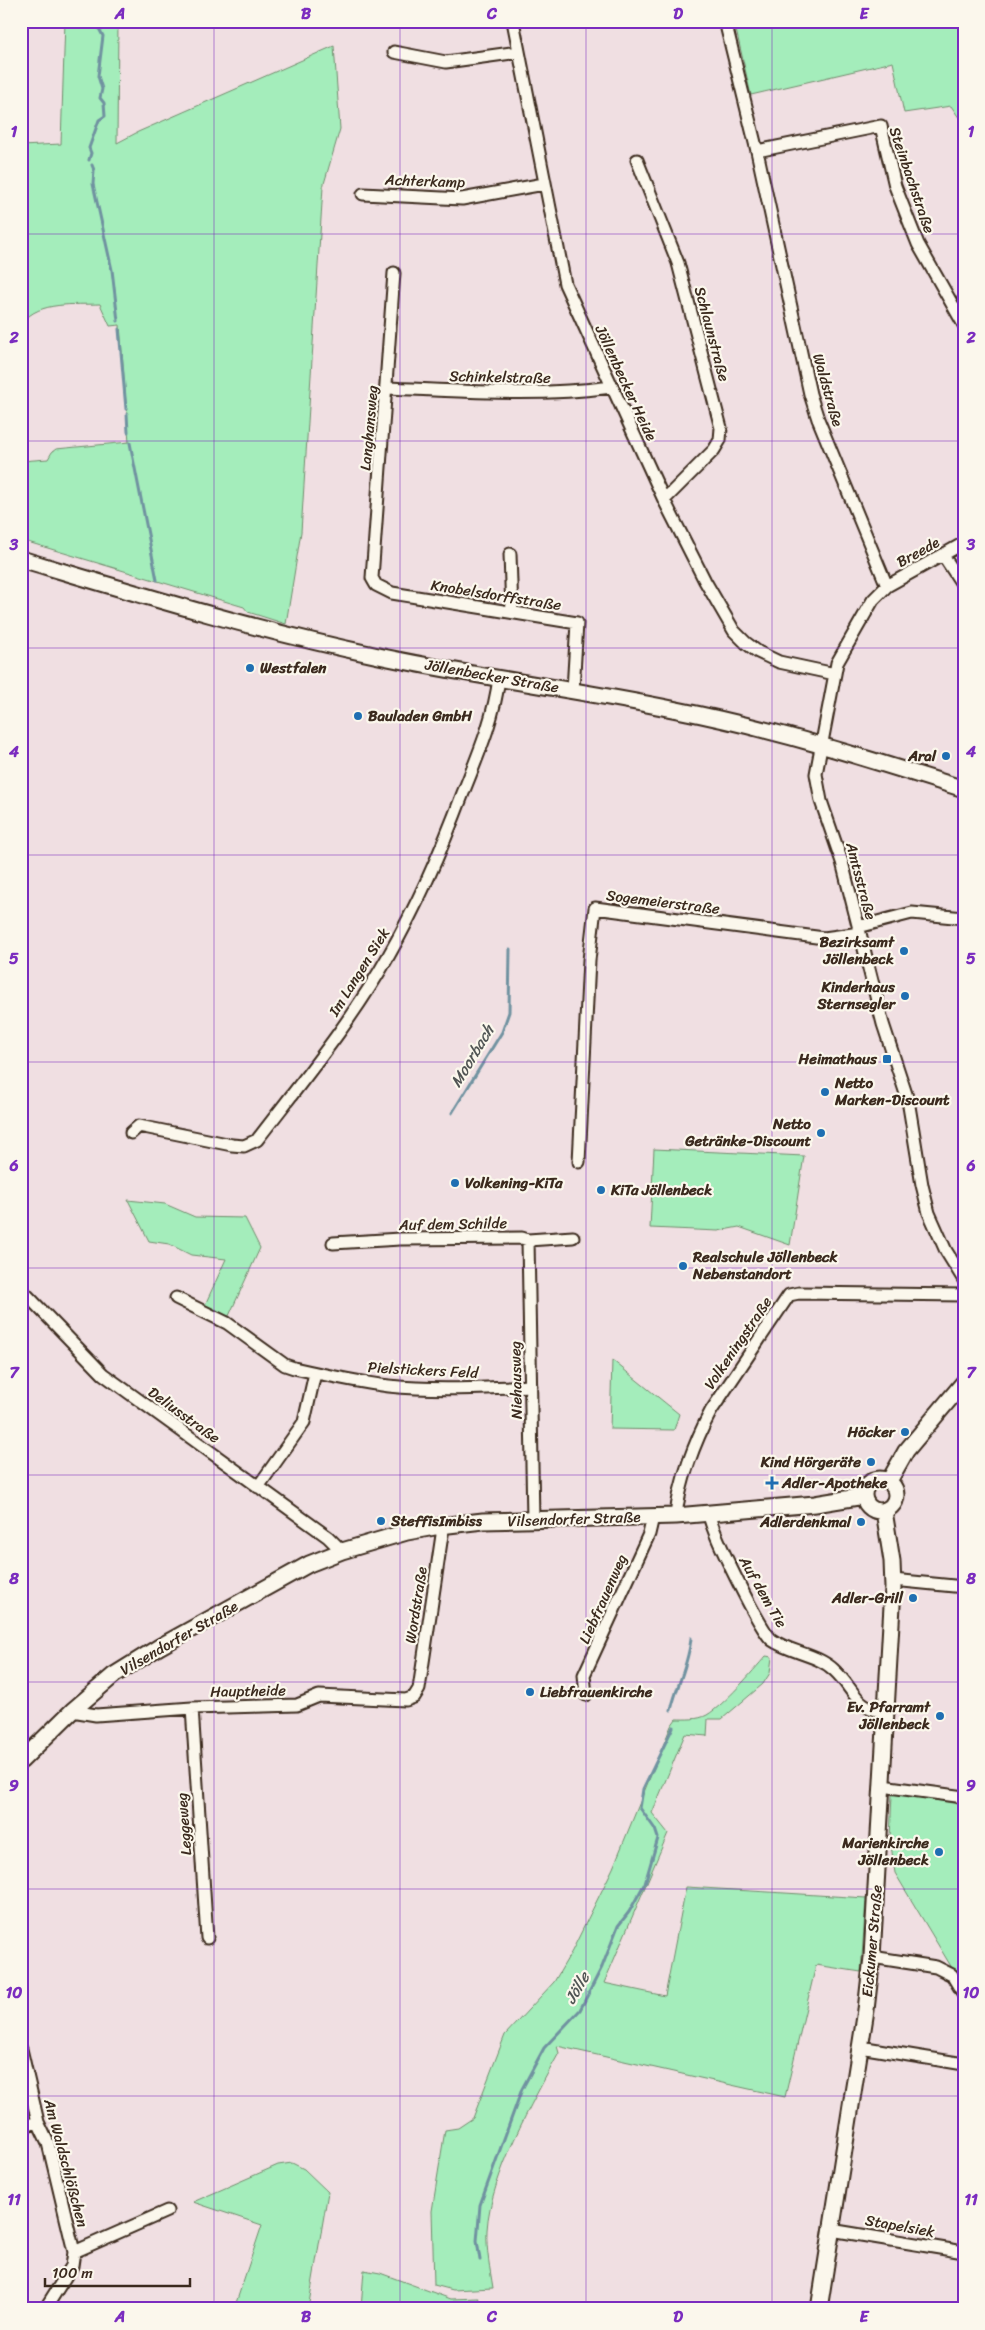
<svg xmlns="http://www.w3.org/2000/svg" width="985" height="2330" font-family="Sriracha,sans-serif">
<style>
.green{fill:#a4edbb;stroke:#708c6c}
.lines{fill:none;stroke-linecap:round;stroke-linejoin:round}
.stream{stroke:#7092a0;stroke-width:3}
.street-casing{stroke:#3b2a1e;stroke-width:15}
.secondary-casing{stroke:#3b2a1e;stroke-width:19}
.street{stroke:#fbf7ec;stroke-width:11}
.secondary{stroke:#fbf7ec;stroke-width:15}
.grid{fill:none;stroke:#7b2cbf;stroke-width:1;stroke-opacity:0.55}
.poi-dot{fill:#1f6fb2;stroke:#fbf7ec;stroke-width:2}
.labels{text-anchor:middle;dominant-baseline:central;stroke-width:4.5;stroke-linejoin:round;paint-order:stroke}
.street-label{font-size:15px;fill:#3b2a1e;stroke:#fbf7ec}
.poi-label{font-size:15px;font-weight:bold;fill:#3b2a1e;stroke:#fbf7ec;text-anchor:end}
.water-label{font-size:16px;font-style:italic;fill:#515554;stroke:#fbf7ec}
.neatline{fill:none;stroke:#7b2cbf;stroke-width:2}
.grid-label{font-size:16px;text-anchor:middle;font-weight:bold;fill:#7b2cbf}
</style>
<rect width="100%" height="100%" fill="#f0dfe2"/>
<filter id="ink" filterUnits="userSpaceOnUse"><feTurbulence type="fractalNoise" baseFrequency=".02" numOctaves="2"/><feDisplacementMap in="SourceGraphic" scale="10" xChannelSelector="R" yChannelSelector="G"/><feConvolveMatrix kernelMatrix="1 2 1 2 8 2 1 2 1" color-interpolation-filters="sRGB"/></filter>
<g filter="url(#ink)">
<path class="green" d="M65 21H118L117 143 138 132 334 46 340 129 323 187 301 532 286 624 248 612 244 607 21 540V461L48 459 52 452 56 449 129 442 120 325 110 326 100 304C75 305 39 301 23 322L21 318V146L61 144Z
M734 21H964V125L951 106 904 113 893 62 751 95Z
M654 1149 804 1156 790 1245 739 1227 718 1231 650 1228Z
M128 1200 165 1204 195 1217 245 1218 260 1248 228 1318 204 1307 226 1259 191 1255 169 1244 149 1241Z
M612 1360 679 1414 674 1430 610 1429Z
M766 1656 772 1657 770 1673 763 1684 722 1719H708L707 1736 685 1734 652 1813 668 1833 604 1983 665 1996 686 1887 866 1898 861 1972 816 1965 785 2097 557 2046 559 2053C533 2100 490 2177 487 2230 486 2249 490 2269 493 2288L453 2290 434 2285 432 2211 445 2130 458 2128 473 2118 505 2035 554 1982 572 1951 613 1868 671 1726 676 1719C686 1719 698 1720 707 1715 725 1704 752 1672 766 1656Z
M894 1793 964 1805V1988L895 1873 890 1838 892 1795Z
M292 2163 304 2169 328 2192 308 2309H234L262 2225 193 2202 278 2165Z
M364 2270 380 2273 451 2299 479 2298 475 2309H361Z"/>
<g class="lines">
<path class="stream" d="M961 21 964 27
M89 160 91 153 89 148 99 120 105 116 104 103 100 98 102 89 98 76 103 36 95 21
M92 165 94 170 93 184 112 270 118 321
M119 329 126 409
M127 414 128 432
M130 443 157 580
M452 1113 502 1032 509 1012 510 949
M671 1710C677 1685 689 1663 691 1638
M480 2260 477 2241 480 2205 522 2089 544 2048 580 2010 602 1967 618 1926 629 1912 645 1883 658 1838 655 1829 640 1808 641 1802 643 1789 673 1727"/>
<g class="street-casing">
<path id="street" d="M513 21 565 284 665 502 705 581 734 631 746 643 758 652 779 662 835 674
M725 21 757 151 810 394 818 419 887 586
M394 52 446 62 519 52
M757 151 881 126 895 186 918 244 964 325
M637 160 678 263 721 428 720 440 714 450 664 500
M363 194 462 199 544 184
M394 273 372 578 376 585 392 593 577 623 573 690
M387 388C463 391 537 397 612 387
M964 543 887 586 873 600 837 663 816 774 821 801 842 862 883 1024 908 1100 922 1185 929 1213 946 1251 964 1280
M510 554 512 612
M943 555 964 587
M858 927 912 913 964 918
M131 1133 139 1126 232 1145 244 1146 257 1140C303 1080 352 1021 389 955 418 904 442 849 463 793 478 755 494 719 499 678
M579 1162 589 960 595 908 824 938 860 933
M528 1240 533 1520
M333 1243 400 1239 522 1238 528 1240 573 1237
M21 1289 103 1374 328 1537 342 1551
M176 1298 227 1323 285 1365 294 1368C325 1375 356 1382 389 1386 436 1391 484 1388 531 1386
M258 1487 304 1422 315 1373
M709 1514C710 1529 761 1632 772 1640 791 1653 817 1654 834 1670 854 1688 855 1709 886 1712
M676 1516C679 1483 695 1441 711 1411L789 1295 799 1293 964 1295
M893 1580 964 1587
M586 1695 584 1675 649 1534 653 1517
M192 1708 207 1938
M72 1711 96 1715 192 1708 297 1705 319 1696 406 1700 414 1697 419 1689 442 1535 440 1526
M882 1786 964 1797
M872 1957 936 1967 952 1975 964 1995
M860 2047 964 2064
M21 2049 38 2122 48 2143 74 2252 72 2266 45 2309
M21 2127 38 2122
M831 2230 964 2252
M74 2252 167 2211"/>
</g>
<g class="secondary-casing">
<path id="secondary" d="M21 559C138 594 255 630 374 655 474 677 576 689 677 710 774 729 869 759 964 789
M864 1495a16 16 0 1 1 32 0a16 16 0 1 1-32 0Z
M889 1481 906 1451 964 1382
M21 1761 72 1711 114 1675 159 1647 309 1564 342 1551 407 1532 440 1526 483 1521 676 1516 815 1504 864 1496
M819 2309 866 2010 872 1957 893 1588 892 1561 884 1511"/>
</g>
<use href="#street" class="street"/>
<use href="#secondary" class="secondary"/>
</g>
</g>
<path class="grid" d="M214 21V2309M400 21V2309M586 21V2309M772 21V2309M21 234H964M21 441H964M21 648H964M21 855H964M21 1062H964M21 1268H964M21 1475H964M21 1682H964M21 1889H964M21 2096H964"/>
<g class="poi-dot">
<circle cx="250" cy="668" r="5"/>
<circle cx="358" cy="716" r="5"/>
<circle cx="946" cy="756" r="5"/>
<circle cx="904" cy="951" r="5"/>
<circle cx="905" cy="996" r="5"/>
<rect x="882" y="1054" width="10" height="10" rx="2.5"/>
<circle cx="825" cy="1092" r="5"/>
<circle cx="821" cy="1133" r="5"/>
<circle cx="455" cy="1183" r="5"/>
<circle cx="601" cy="1190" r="5"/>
<circle cx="683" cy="1266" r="5"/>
<circle cx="905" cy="1432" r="5"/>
<circle cx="871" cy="1462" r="5"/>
<path d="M769.5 1475.5h5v5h5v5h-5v5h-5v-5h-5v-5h5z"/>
<circle cx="381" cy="1521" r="5"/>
<circle cx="861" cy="1522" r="5"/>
<circle cx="913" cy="1598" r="5"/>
<circle cx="530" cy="1692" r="5"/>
<circle cx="940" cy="1716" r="5"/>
<circle cx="939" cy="1852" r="5"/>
</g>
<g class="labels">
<g class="street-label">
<text transform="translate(912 180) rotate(71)">Steinbachstraße</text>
<text transform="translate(425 181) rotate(2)">Achterkamp</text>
<text transform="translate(712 334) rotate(75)">Schlaunstraße</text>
<text transform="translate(500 377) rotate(1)">Schinkelstraße</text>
<text transform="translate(626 383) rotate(65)">Jöllenbecker Heide</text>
<text transform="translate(828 390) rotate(74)">Waldstraße</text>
<text transform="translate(369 428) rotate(-85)">Langhansweg</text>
<text transform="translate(918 552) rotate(-29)">Breede</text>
<text transform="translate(496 595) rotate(9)">Knobelsdorffstraße</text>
<text transform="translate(492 676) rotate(10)">Jöllenbecker Straße</text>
<text transform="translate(861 881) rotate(75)">Amtsstraße</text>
<text transform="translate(663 902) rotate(7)">Sogemeierstraße</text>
<text transform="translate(359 972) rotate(-58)">Im Langen Siek</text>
<text transform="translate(453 1224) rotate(-1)">Auf dem Schilde</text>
<text transform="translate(738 1343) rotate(-56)">Volkeningstraße</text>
<text transform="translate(423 1370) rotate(3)">Pielstickers Feld</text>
<text transform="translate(516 1380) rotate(-91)">Niehausweg</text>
<text transform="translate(184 1415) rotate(36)">Deliusstraße</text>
<text transform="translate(574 1519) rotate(-2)">Vilsendorfer Straße</text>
<text transform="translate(763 1592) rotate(60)">Auf dem Tie</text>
<text transform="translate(603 1599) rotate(-66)">Liebfrauenweg</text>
<text transform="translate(416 1605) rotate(-81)">Wordstraße</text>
<text transform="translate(179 1638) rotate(-30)">Vilsendorfer Straße</text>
<text transform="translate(248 1691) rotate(-1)">Hauptheide</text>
<text transform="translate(184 1824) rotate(-94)">Leggeweg</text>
<text transform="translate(872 1941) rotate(-85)">Eickumer Straße</text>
<text transform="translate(66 2163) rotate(75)">Am Waldschlößchen</text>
<text transform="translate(900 2226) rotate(10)">Stapelsiek</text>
</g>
<g class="poi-label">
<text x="260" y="668" text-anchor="start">Westfalen</text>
<text x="368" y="716" text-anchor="start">Bauladen GmbH</text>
<text x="936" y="756">Aral</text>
<text x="894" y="942">Bezirksamt<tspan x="894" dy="17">Jöllenbeck</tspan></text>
<text x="895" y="987">Kinderhaus<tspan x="895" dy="17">Sternsegler</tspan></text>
<text x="877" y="1059">Heimathaus</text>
<text x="835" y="1083" text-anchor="start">Netto<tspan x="835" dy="17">Marken-Discount</tspan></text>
<text x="811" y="1124">Netto<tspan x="811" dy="17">Getränke-Discount</tspan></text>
<text x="465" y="1183" text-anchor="start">Volkening-KiTa</text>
<text x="611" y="1190" text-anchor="start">KiTa Jöllenbeck</text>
<text x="693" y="1257" text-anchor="start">Realschule Jöllenbeck<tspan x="693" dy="17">Nebenstandort</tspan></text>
<text x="895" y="1432">Höcker</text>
<text x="861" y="1462">Kind Hörgeräte</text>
<text x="782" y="1483" text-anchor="start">Adler-Apotheke</text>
<text x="391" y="1521" text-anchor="start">SteffisImbiss</text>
<text x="851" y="1522">Adlerdenkmal</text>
<text x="903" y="1598">Adler-Grill</text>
<text x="540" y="1692" text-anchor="start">Liebfrauenkirche</text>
<text x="930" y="1707">Ev. Pfarramt<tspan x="930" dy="17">Jöllenbeck</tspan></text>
<text x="929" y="1843">Marienkirche<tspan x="929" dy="17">Jöllenbeck</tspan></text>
</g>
<g class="water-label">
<text transform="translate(472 1056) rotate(-59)">Moorbach</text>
<text transform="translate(577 1988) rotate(-60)">Jölle</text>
</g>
</g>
<rect width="985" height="2330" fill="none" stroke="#fbf7ec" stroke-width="55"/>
<path d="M45 2278v8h145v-8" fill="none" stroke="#3b2a1e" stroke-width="2.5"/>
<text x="52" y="2278" font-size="15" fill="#3b2a1e" stroke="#fbf7ec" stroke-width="4" paint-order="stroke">100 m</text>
<rect x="28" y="28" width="930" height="2274" class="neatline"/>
<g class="grid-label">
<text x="120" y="19">A</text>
<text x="306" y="19">B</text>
<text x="492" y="19">C</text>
<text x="678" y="19">D</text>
<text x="864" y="19">E</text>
<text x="14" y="137">1</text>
<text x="971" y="137">1</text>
<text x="14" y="343">2</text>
<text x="971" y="343">2</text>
<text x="14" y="550">3</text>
<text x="971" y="550">3</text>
<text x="14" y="757">4</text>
<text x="971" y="757">4</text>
<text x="14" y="964">5</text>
<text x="971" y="964">5</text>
<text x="14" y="1171">6</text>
<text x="971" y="1171">6</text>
<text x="14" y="1378">7</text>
<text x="971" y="1378">7</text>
<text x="14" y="1584">8</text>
<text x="971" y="1584">8</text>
<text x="14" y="1791">9</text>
<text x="971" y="1791">9</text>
<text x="14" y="1998">10</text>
<text x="971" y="1998">10</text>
<text x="14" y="2205">11</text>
<text x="971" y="2205">11</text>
<text x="120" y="2322">A</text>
<text x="306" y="2322">B</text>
<text x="492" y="2322">C</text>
<text x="678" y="2322">D</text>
<text x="864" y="2322">E</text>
</g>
</svg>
